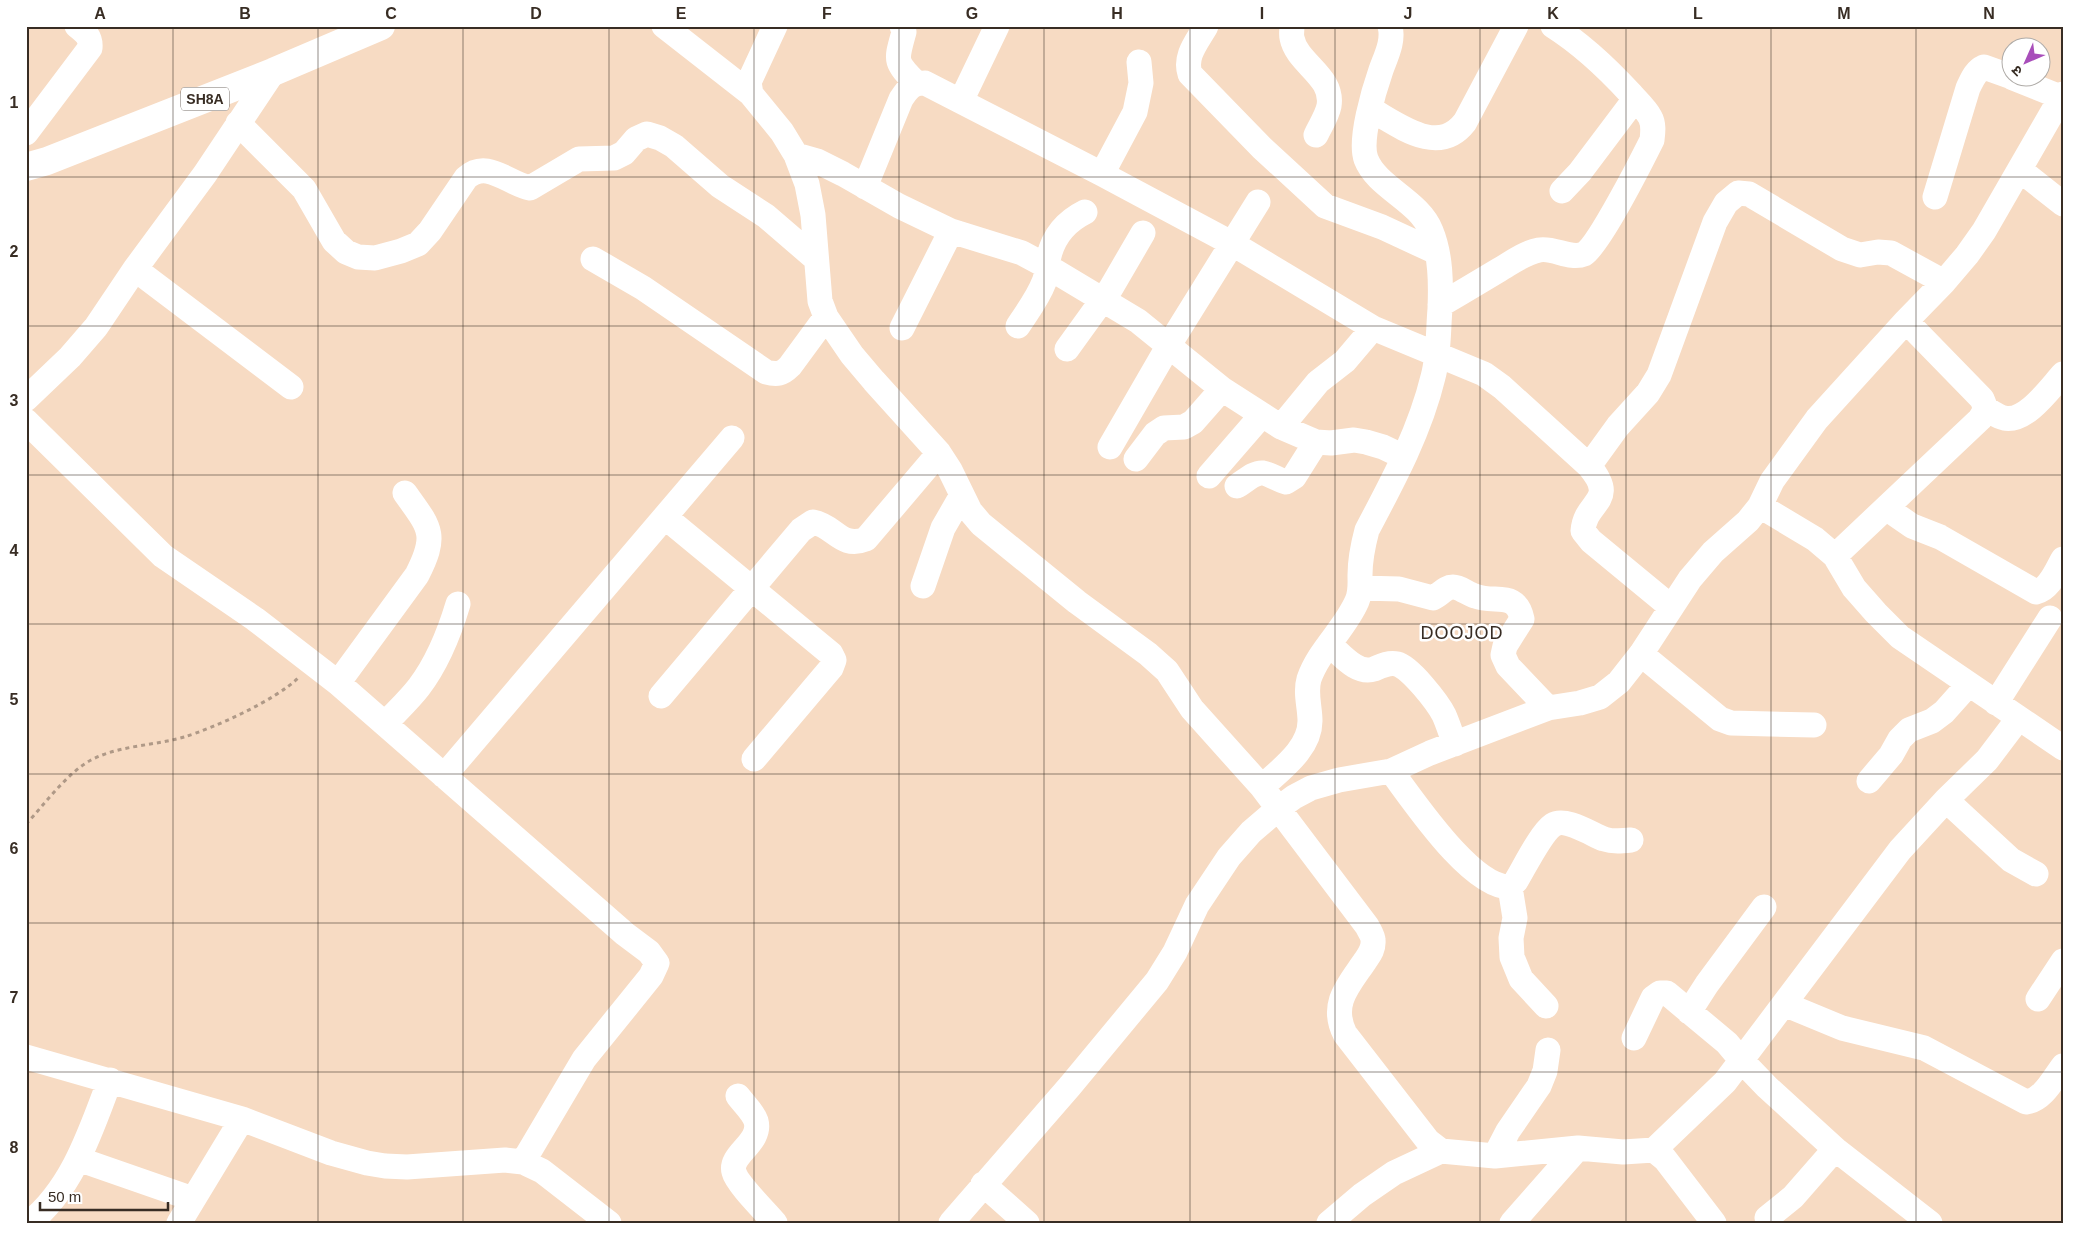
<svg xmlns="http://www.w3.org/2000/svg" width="2089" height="1249" font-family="Arial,'Noto Sans Devanagari',sans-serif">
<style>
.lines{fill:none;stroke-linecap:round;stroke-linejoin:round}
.path{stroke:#af9987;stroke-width:3;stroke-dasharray:4 4;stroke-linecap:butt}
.minor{stroke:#fff;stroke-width:25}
.major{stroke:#fff;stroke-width:28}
.grid{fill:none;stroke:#382d24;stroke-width:1;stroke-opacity:0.55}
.labels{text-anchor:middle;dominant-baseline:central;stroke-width:5;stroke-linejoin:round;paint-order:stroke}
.shield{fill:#fff;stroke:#746c66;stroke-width:1}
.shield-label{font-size:14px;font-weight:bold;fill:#382d24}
.quarter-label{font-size:18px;letter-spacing:1px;fill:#382d24;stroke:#fff}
.neatline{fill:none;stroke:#382d24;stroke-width:2}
.grid-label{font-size:16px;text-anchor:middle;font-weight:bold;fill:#382d24}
</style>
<rect width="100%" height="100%" fill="#f7dbc3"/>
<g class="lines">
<path class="path" d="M26 824C45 804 67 773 91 760 120 745 153 746 184 737 214 728 276 700 298 678"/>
<path class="minor" d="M664 26 751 94
M775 26 749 82 751 94 782 132 796 155 807 184 813 215 820 301 826 317 852 355 874 381 939 453 950 470 970 511 981 524 1077 602 1148 654 1167 671 1192 709 1262 787 1367 926C1369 930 1373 936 1373 940 1374 949 1369 955 1365 961 1348 986 1330 1004 1345 1034L1428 1141 1441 1151 1495 1156 1578 1148 1623 1152 1654 1150 1665 1159 1714 1223
M902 26 904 32C896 61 894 61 916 83
M1206 26C1197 42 1184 56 1190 74L1262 148 1325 206 1382 227 1436 252
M1292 26C1292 30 1291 35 1292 38 1297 64 1334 76 1329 106 1327 116 1320 126 1316 135
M2013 78 2063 98
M961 101 997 26
M1370 109C1399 125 1438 157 1465 122L1516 26
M238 123 304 189 334 241 346 252 358 257 375 258 401 251 418 244 430 231 466 178C487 159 507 183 530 188L579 159 614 158 624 153 636 139 647 134 660 138 674 146 720 186 766 216 816 259
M26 133 90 48C91 37 86 33 77 26
M796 155 817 161 843 174 899 206 951 231 1022 253 1048 267 1138 321 1222 389 1281 427 1316 442 1331 443 1354 440 1366 442 1383 447 1404 457
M2020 170 2063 204
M1102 174 1135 112 1141 83 1139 62
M865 187 901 99C908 88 912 83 925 83L1102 174 1233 244 1373 328 1484 374 1502 387 1589 466C1619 502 1585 500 1583 531L1591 541 1671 607
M1562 191 1580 172 1635 99
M1935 197 1968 88C1972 80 1975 71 1984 67L2012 77
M593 259 643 288 766 372C777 375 782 374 790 366L826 317
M135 269 291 387
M1440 305C1459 294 1479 282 1499 270 1511 263 1524 253 1539 250 1554 247 1570 260 1584 254 1599 245 1642 160 1652 140 1653 132 1654 124 1650 117 1646 109 1636 100 1630 93 1606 67 1583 45 1553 26
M1018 326C1027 312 1038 298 1044 282 1048 273 1046 264 1049 256 1054 235 1067 221 1085 212
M902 328 951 231
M1067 349 1111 288 1143 233
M26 399 70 357 96 327 135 269 205 174 273 72
M1986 409C1992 412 1998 417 2004 418 2026 423 2050 388 2063 374
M26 421 163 556 255 619 338 683 625 934 649 952 657 963 651 976 584 1059 523 1162
M1281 427 1318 382 1345 361 1373 328
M1110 447 1169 345 1258 202
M1136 459 1155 434 1164 428 1184 427 1193 422 1222 389
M1589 466 1618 426 1648 393 1659 375 1715 222 1726 203 1738 193 1749 194 1842 249 1860 255 1878 252 1891 253 1944 282
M1209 476 1261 416
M1237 486C1244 482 1254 472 1263 473 1269 474 1279 480 1286 482L1294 477 1316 442
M1760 506 1815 539 1835 556 1854 588 1876 613 1900 637 2063 748
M1886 508 1912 526 1940 537 2036 592C2050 589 2056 571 2063 559
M665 517 831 654 834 660 831 668 754 759
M1835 556 1980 419 1986 409 1982 399 1906 321
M923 586 943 528 962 495
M1361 588 1399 589 1433 598C1440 595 1445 587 1453 587 1460 587 1468 594 1475 596 1495 604 1516 590 1522 619L1505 646 1503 655 1508 666 1548 708
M1329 644C1341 654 1357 675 1374 669 1381 666 1389 662 1397 664 1410 667 1438 703 1444 715 1448 724 1451 734 1455 744
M1641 654 1720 719 1731 723 1814 725
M338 683 417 575C438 534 430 528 405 493
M661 696 801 530 813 522C835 526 841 549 866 539L939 453
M1996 703 2050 618
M385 724C396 712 409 700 419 687 438 662 449 634 458 604
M1391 771C1413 800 1471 888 1510 887L1516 881C1524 868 1541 833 1553 825 1565 817 1591 834 1604 839 1613 842 1622 841 1631 840
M444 776 732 438
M1869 781 1891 755 1900 739 1909 730 1932 721 1944 712 1969 684
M1262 787C1281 769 1310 749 1310 721 1310 707 1305 693 1309 679 1319 650 1345 629 1357 601 1361 592 1360 585 1360 575 1360 560 1363 545 1367 530 1393 481 1420 431 1433 377 1439 355 1438 332 1440 309 1441 284 1441 255 1431 231 1419 200 1377 188 1366 159 1359 140 1374 90 1381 70 1386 56 1394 41 1390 26
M1946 800 2011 860 2036 874
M1510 887 1515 918 1511 938 1512 957 1521 979 1546 1006
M2038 999 2063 961
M1784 1004 1842 1028 1924 1048 2026 1102C2043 1100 2053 1079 2063 1066
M1689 1012 1707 984 1764 907
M1634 1038 1653 998 1660 993H1667L1727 1043 1742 1061 1767 1087 1835 1149 1930 1223
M26 1057 242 1119 331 1153 367 1163 385 1166 407 1167 505 1160 523 1162 542 1171 609 1223
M738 1096C744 1104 753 1112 756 1121 762 1143 729 1154 734 1172 737 1184 766 1212 775 1223
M1654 1150 1725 1082 1900 850 1946 800 1987 760 2018 719
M1495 1156 1508 1131 1539 1086 1545 1071 1548 1050
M78 1159 193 1199
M983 1184 1027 1223
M1767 1218 1793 1197 1835 1149
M29 1223C73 1188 91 1130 110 1080
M179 1223 242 1119
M951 1223 1070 1086 1157 981 1175 952 1197 905 1229 857 1251 832 1279 808 1294 797 1311 788 1339 780 1391 771 1430 753 1548 708 1580 703 1600 697 1619 682 1641 654 1690 579 1713 552 1748 521 1760 506 1772 481 1817 419 1906 321 1944 282 1967 255 1984 231 2063 94
M1329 1223 1362 1195 1394 1173 1441 1151
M1512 1223 1578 1148"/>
<path class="major" d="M26 167 47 161 273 72 381 26"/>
</g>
<path class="grid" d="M173 26V1223M318 26V1223M463 26V1223M609 26V1223M754 26V1223M899 26V1223M1044 26V1223M1190 26V1223M1335 26V1223M1480 26V1223M1626 26V1223M1771 26V1223M1916 26V1223M26 177H2063M26 326H2063M26 475H2063M26 624H2063M26 774H2063M26 923H2063M26 1072H2063"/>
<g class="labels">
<rect class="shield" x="181" y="87.5" width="48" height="23" rx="4"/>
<g class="shield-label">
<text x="205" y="99">SH8A</text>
</g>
<g class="quarter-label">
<text x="1462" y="633">DOOJOD</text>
</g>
</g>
<rect width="2089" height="1249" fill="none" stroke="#ffffff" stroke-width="55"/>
<g transform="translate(2026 62) rotate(225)"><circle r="24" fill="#ffffff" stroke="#afaba7"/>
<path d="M0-4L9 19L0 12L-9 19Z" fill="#a84eba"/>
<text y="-8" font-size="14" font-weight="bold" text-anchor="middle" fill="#382d24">उ</text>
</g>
<path d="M40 1202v8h128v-8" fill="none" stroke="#382d24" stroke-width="2.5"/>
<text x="48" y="1202" font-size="15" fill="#382d24" stroke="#ffffff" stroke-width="4" paint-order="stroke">50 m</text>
<rect x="28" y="28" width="2034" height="1194" class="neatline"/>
<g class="grid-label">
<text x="100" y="19">A</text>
<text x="245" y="19">B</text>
<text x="391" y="19">C</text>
<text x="536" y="19">D</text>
<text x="681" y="19">E</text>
<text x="827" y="19">F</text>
<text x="972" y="19">G</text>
<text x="1117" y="19">H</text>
<text x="1262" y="19">I</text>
<text x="1408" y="19">J</text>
<text x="1553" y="19">K</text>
<text x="1698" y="19">L</text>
<text x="1844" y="19">M</text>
<text x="1989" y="19">N</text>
<text x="14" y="108">1</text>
<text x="14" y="257">2</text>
<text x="14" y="406">3</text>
<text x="14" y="556">4</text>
<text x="14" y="705">5</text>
<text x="14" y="854">6</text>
<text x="14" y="1003">7</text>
<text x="14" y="1153">8</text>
</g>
</svg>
